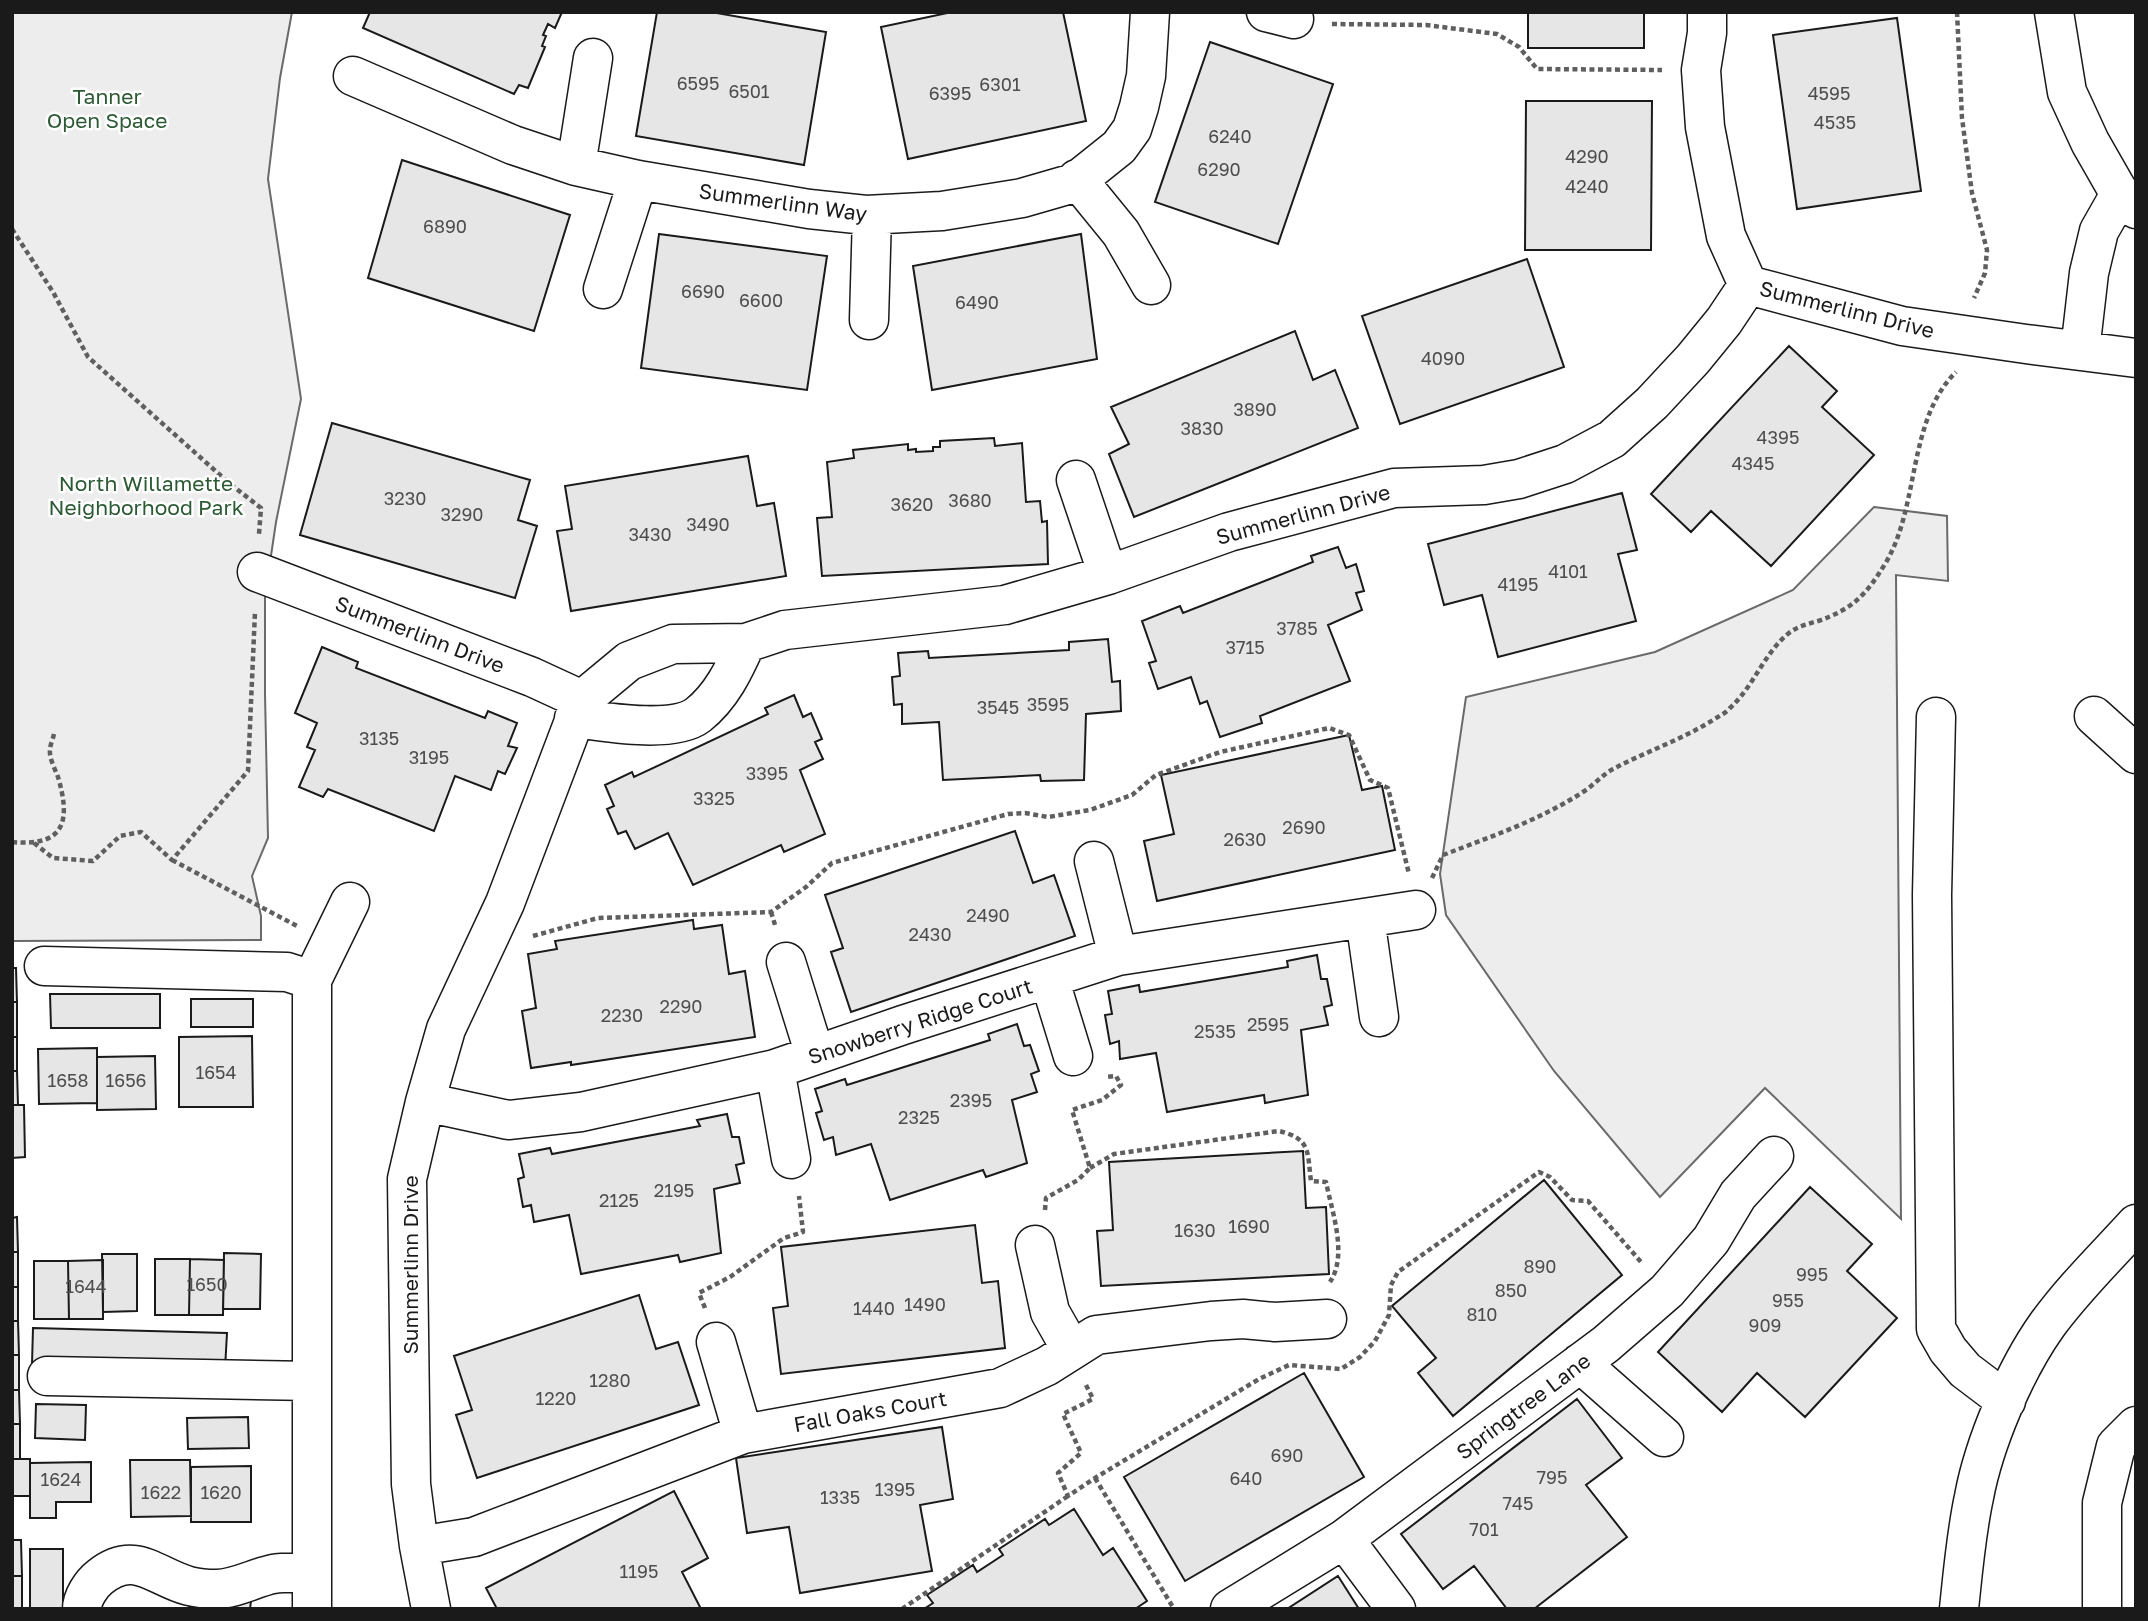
<svg xmlns="http://www.w3.org/2000/svg" width="2148" height="1621" font-family="'Golos Text',sans-serif">
<style>
.green{fill:#ededed;stroke:#6a6a6a;stroke-width:2}
.building{fill:#e6e6e6;stroke:#1a1a1a;stroke-width:2}
.lines{fill:none;stroke-linecap:round;stroke-linejoin:round}
.minor-casing{stroke:#1a1a1a;stroke-width:41}
.path{stroke:#5f5f5f;stroke-width:4.5;stroke-dasharray:5 3.5;stroke-linecap:butt}
.minor{stroke:#fff;stroke-width:38}
.labels{text-anchor:middle;dominant-baseline:central;stroke-width:5;stroke-linejoin:round;paint-order:stroke}
.number-label{font-size:18px;fill:#4d4d4d}
.park-label{font-size:21px;fill:#2b5a34;stroke:#fff}
.street-label{font-size:21px;fill:#1a1a1a;stroke:#fff}
</style>
<rect width="100%" height="100%" fill="#fff"/>
<path class="green" d="M12 12H292L280 78 268 179 301 399 276 522 265 596V694L268 838 252 876 261 916V940L12 941Z
M1874 507 1947 516 1948 581 1896 575 1901 1219 1765 1088 1660 1197 1554 1071 1446 915 1440 874 1466 697 1655 652 1793 590Z"/>
<path class="building" d="M370 12H562L555 28 548 24 543 35 546 36 542 46 545 47 528 88 519 85 514 94 363 28Z
M657 12H711L826 32 804 165 636 136Z
M952 12H1063L1086 121 908 159 881 27Z
M1528 12H1644V48H1528Z
M1897 18 1921 191 1797 209 1773 35Z
M1210 42 1333 84 1278 244 1155 202Z
M1526 101H1652L1651 250H1525Z
M402 160 570 215 534 331 368 278Z
M659 234 827 256 807 390 641 368Z
M1081 234 1097 359 932 390 913 266Z
M1527 259 1564 367 1400 424 1362 316Z
M1295 331 1313 380 1335 370 1358 428 1134 517 1109 454 1129 444 1111 407Z
M1789 346 1837 391 1822 407 1874 455 1771 566 1711 511 1691 532 1651 494Z
M332 423 530 480 518 520 537 526 515 598 300 535Z
M994 438 995 446 1022 443 1026 502 1040 501 1042 522 1047 521 1048 564 822 576 817 518 832 517 827 462 854 458 853 450 908 444V450L916 449V452L933 451V447H940V441Z
M748 456 757 506 774 503 786 576 571 611 557 531 572 529 565 486Z
M1622 493 1637 550 1618 554 1636 621 1498 657 1482 595 1444 605 1428 544Z
M1338 547 1346 568 1356 564 1364 591 1356 593 1362 610 1328 625 1350 681 1260 716 1262 723 1220 737 1207 701 1200 704 1191 677 1158 689 1149 663 1156 661 1142 621 1180 606 1183 613 1313 562 1311 556Z
M1108 639 1112 682 1120 681 1121 711 1086 714 1084 780 1041 781 1040 775 943 780 939 722 902 724V704L894 705 892 677 900 676 898 653 928 651 929 658 1069 650V642Z
M322 647 358 662 356 668 485 718 488 711 517 723 508 746 517 748 505 774 498 771 491 790 455 776 434 831 328 789 323 797 299 787 315 750 307 747 317 723 295 713Z
M794 695 803 717 811 713 822 739 815 742 823 759 800 770 825 834 784 852 781 845 693 885 668 833 635 849 626 831 618 834 607 809 614 806 605 785 632 772 634 777 768 714 765 708Z
M1349 735 1362 790 1382 786 1395 850 1157 901 1144 841 1174 834 1161 775Z
M1015 831 1033 883 1054 875 1075 936 851 1012 831 952 843 948 825 895Z
M693 920 694 929 722 925 729 974 745 971 755 1037 571 1065V1062L531 1068 522 1011 536 1008 528 954 557 949 555 941Z
M1317 955 1321 979H1327L1332 1005 1324 1007 1328 1025 1301 1030 1308 1095 1265 1103 1264 1095 1167 1112 1156 1053 1120 1059 1119 1041 1110 1044 1105 1015 1112 1014 1108 991 1139 985 1140 992 1288 967 1287 961Z
M12 968H16L17 1002H12Z
M50 994H160V1028H51Z
M191 999H253V1027H191Z
M12 1002H17V1037H12Z
M1017 1024 1024 1046 1030 1045 1039 1071 1031 1074 1037 1092 1012 1100 1027 1163 986 1177 983 1170 890 1200 871 1144 836 1155 833 1137 824 1140 816 1113 822 1111 815 1089 845 1079 847 1085 990 1040 988 1034Z
M252 1036 253 1107H179V1037Z
M12 1037H17V1071H12Z
M97 1048V1103L39 1104 38 1049Z
M155 1056 156 1109 97 1110V1057Z
M12 1071H17L18 1105H12Z
M12 1105H24L25 1157 12 1158Z
M727 1114 732 1137H739L744 1163 736 1165 740 1183 714 1189 721 1253 680 1262 678 1255 581 1274 569 1215 534 1222 531 1205 523 1207 518 1179 524 1177 519 1154 550 1148 552 1154 700 1126 697 1120Z
M1303 1151 1306 1208 1326 1207 1329 1274 1101 1286 1097 1231 1113 1230 1109 1162Z
M1544 1180 1622 1275 1453 1416 1418 1373 1436 1358 1392 1306Z
M1810 1187 1872 1244 1847 1271 1897 1318 1805 1417 1757 1373 1722 1412 1658 1352Z
M17 1217 18 1252H12V1218Z
M975 1225 982 1283 998 1281 1005 1348 781 1374 773 1308 788 1306 781 1247Z
M12 1252H18V1287H12Z
M224 1253 261 1254 260 1309H223Z
M102 1254H137V1311L103 1312Z
M155 1259H190L189 1315H155Z
M190 1259 224 1260 223 1315H189Z
M103 1260V1319H69L68 1261Z
M34 1261H68L69 1319H34Z
M12 1287H18V1321H12Z
M639 1295 656 1349 678 1342 699 1405 477 1478 456 1415 472 1410 454 1356Z
M12 1321H18L19 1355H12Z
M33 1328 227 1333 225 1369 32 1364Z
M12 1355H19V1390H12Z
M1304 1373 1364 1477 1185 1581 1124 1477Z
M12 1390H19L20 1424H12Z
M1577 1399 1622 1458 1586 1485 1627 1537 1534 1609H1507L1474 1566 1443 1589 1401 1534Z
M36 1404 86 1405 85 1440 35 1438Z
M248 1417 249 1448 188 1449 187 1418Z
M12 1424H20V1459H12Z
M942 1427 953 1499 920 1505 932 1571 800 1593 789 1527 747 1533 736 1458Z
M12 1459H30V1496H12Z
M130 1460H190L191 1516 131 1517Z
M91 1462V1502H56V1518H30V1463Z
M251 1466V1522H191V1467Z
M674 1491 708 1558 682 1572 701 1609H497L486 1588Z
M1074 1509 1103 1555 1113 1548 1147 1601 1135 1609H924L933 1603 927 1595 973 1565 977 1572 1003 1555 999 1549 1045 1519 1049 1525Z
M12 1540H21L22 1576H12Z
M30 1549H63V1609H30Z
M12 1576H22V1609H12Z
M1338 1576 1359 1609H1287Z
M189 1601H251L250 1609H189Z"/>
<g class="lines">
<g class="minor-casing">
<path id="minor" d="M1266 12 1294 19
M1707 12V33L1701 70 1705 127 1726 236 1748 285
M2054 12 2067 92 2090 142 2114 184 2120 194 2136 209
M353 76 513 145 576 166 638 180 809 209 866 215 942 211 1022 198 1074 183 1119 147 1132 129 1139 107 1146 76 1150 12
M576 166 593 58
M1077 179 1121 233 1151 285
M1748 285 1902 326 2026 344 2136 358
M603 289 638 180
M869 320 872 215
M2080 351 2089 273 2099 231 2120 194
M1076 480 1108 575
M257 572 532 677 582 700
M2094 716 2136 754
M1936 717 1932 895 1936 1329 1948 1350 1965 1370 2006 1401
M574 718C604 722 673 734 698 715 721 697 734 670 746 643
M1094 861 1118 956
M1365 918 1379 1017
M786 962 815 1055
M44 966 287 972 312 980
M1049 978 1073 1056
M775 1069 791 1159
M425 1102 508 1120 581 1112 775 1069 903 1025 1118 956 1416 910
M1035 1245 1050 1312 1071 1349
M716 1342 743 1434
M1580 1363 1664 1437
M47 1376 312 1381
M1344 1539 1396 1609
M419 1546 474 1537 743 1434 1000 1388 1047 1366 1096 1335 1211 1321 1243 1319 1275 1322 1327 1319
M82 1609C82 1598 91 1584 100 1577 135 1549 155 1577 189 1586 197 1588 208 1589 216 1589 236 1589 254 1578 273 1574 285 1572 299 1573 311 1573
M312 1609V980L350 902
M431 1609 419 1546 411 1484 407 1179 425 1102 446 1029 505 903 582 700 629 661 673 644 746 643 785 630 1005 605 1108 575 1229 532 1394 488 1484 485 1519 479 1565 464 1612 439 1652 403 1693 359 1724 321 1748 285
M1230 1609 1344 1539 1606 1344 1667 1291 1711 1240 1738 1195 1774 1156
M1959 1609C1963 1571 1966 1534 1974 1497 1984 1443 2015 1370 2047 1325 2074 1288 2106 1257 2136 1224
M2102 1609V1503L2116 1446 2136 1426"/>
</g>
<path class="path" d="M1957 12 1962 118 1972 193 1987 250 1985 273 1974 298
M1332 24 1426 25 1497 34 1519 47 1537 69 1662 70
M12 229 53 292 88 357 229 483 261 508 259 534
M12 842C65 847 71 821 58 777 55 769 49 758 50 750 50 745 53 739 54 734
M34 843 53 858 93 861 120 836 141 832 172 860 248 771 255 612
M172 860 297 926
M1432 878 1443 855C1490 837 1540 820 1583 792 1594 785 1602 775 1613 769 1645 752 1681 740 1713 720 1719 716 1726 713 1730 708 1754 686 1764 653 1789 633 1798 626 1808 624 1818 621 1853 609 1866 595 1885 564 1920 507 1907 420 1956 372
M771 912 776 928
M533 936 598 918 771 912 806 887 832 863 1008 814 1025 813 1048 817 1090 810 1132 795 1156 775 1220 752 1329 728 1349 735 1370 780 1388 788 1409 874
M1090 1168 1114 1154 1279 1131C1312 1139 1307 1153 1311 1181L1326 1182C1332 1212 1348 1255 1330 1282
M1045 1210 1046 1198 1078 1180 1090 1168 1072 1110 1102 1100 1121 1085 1116 1076 1105 1077
M705 1308 699 1293 730 1277 784 1238 803 1232 799 1196
M1086 1385 1093 1399 1063 1414 1081 1453 1058 1473 1068 1496 1095 1478 1259 1379 1289 1365 1341 1369 1360 1357 1375 1341 1389 1315 1391 1285 1398 1272 1539 1172 1550 1177 1572 1200 1588 1201 1641 1262
M1095 1478 1174 1609
M902 1609 1068 1496"/>
<use href="#minor" class="minor"/>
</g>
<g class="labels">
<g class="number-label">
<text x="698" y="83">6595</text>
<text x="1000" y="84">6301</text>
<text x="749" y="91">6501</text>
<text x="950" y="93">6395</text>
<text x="1829" y="93">4595</text>
<text x="1835" y="122">4535</text>
<text x="1230" y="136">6240</text>
<text x="1587" y="156">4290</text>
<text x="1219" y="169">6290</text>
<text x="1587" y="186">4240</text>
<text x="445" y="226">6890</text>
<text x="703" y="291">6690</text>
<text x="761" y="300">6600</text>
<text x="977" y="302">6490</text>
<text x="1443" y="358">4090</text>
<text x="1255" y="409">3890</text>
<text x="1202" y="428">3830</text>
<text x="1778" y="437">4395</text>
<text x="1753" y="463">4345</text>
<text x="405" y="498">3230</text>
<text x="970" y="500">3680</text>
<text x="912" y="504">3620</text>
<text x="462" y="514">3290</text>
<text x="708" y="524">3490</text>
<text x="650" y="534">3430</text>
<text x="1568" y="571">4101</text>
<text x="1518" y="584">4195</text>
<text x="1297" y="628">3785</text>
<text x="1245" y="647">3715</text>
<text x="1048" y="704">3595</text>
<text x="998" y="707">3545</text>
<text x="379" y="738">3135</text>
<text x="429" y="757">3195</text>
<text x="767" y="773">3395</text>
<text x="714" y="798">3325</text>
<text x="1304" y="827">2690</text>
<text x="1245" y="839">2630</text>
<text x="988" y="915">2490</text>
<text x="930" y="934">2430</text>
<text x="681" y="1006">2290</text>
<text x="622" y="1015">2230</text>
<text x="1268" y="1024">2595</text>
<text x="1215" y="1031">2535</text>
<text x="216" y="1072">1654</text>
<text x="68" y="1080">1658</text>
<text x="126" y="1080">1656</text>
<text x="971" y="1100">2395</text>
<text x="919" y="1117">2325</text>
<text x="674" y="1190">2195</text>
<text x="619" y="1200">2125</text>
<text x="1249" y="1226">1690</text>
<text x="1195" y="1230">1630</text>
<text x="1540" y="1266">890</text>
<text x="1812" y="1274">995</text>
<text x="207" y="1284">1650</text>
<text x="86" y="1286">1644</text>
<text x="1511" y="1290">850</text>
<text x="1788" y="1300">955</text>
<text x="925" y="1304">1490</text>
<text x="874" y="1308">1440</text>
<text x="1482" y="1314">810</text>
<text x="1765" y="1325">909</text>
<text x="610" y="1380">1280</text>
<text x="556" y="1398">1220</text>
<text x="1287" y="1455">690</text>
<text x="1552" y="1477">795</text>
<text x="1246" y="1478">640</text>
<text x="61" y="1479">1624</text>
<text x="895" y="1489">1395</text>
<text x="161" y="1492">1622</text>
<text x="221" y="1492">1620</text>
<text x="840" y="1497">1335</text>
<text x="1518" y="1503">745</text>
<text x="1484" y="1529">701</text>
<text x="639" y="1571">1195</text>
</g>
<g class="park-label">
<text x="107" y="96">Tanner<tspan x="107" dy="24">Open Space</tspan></text>
<text x="146" y="483">North Willamette<tspan x="146" dy="24">Neighborhood Park</tspan></text>
</g>
<g class="street-label">
<text transform="translate(783 202) rotate(8)">Summerlinn Way</text>
<text transform="translate(1847 309) rotate(14)">Summerlinn Drive</text>
<text transform="translate(1303 514) rotate(-15)">Summerlinn Drive</text>
<text transform="translate(420 634) rotate(21)">Summerlinn Drive</text>
<text transform="translate(920 1021) rotate(-18)">Snowberry Ridge Court</text>
<text transform="translate(410 1265) rotate(-90)">Summerlinn Drive</text>
<text transform="translate(1523 1406) rotate(-37)">Springtree Lane</text>
<text transform="translate(870 1411) rotate(-10)">Fall Oaks Court</text>
</g>
</g>
<rect width="2148" height="1621" fill="none" stroke="#1a1a1a" stroke-width="28"/>
</svg>
